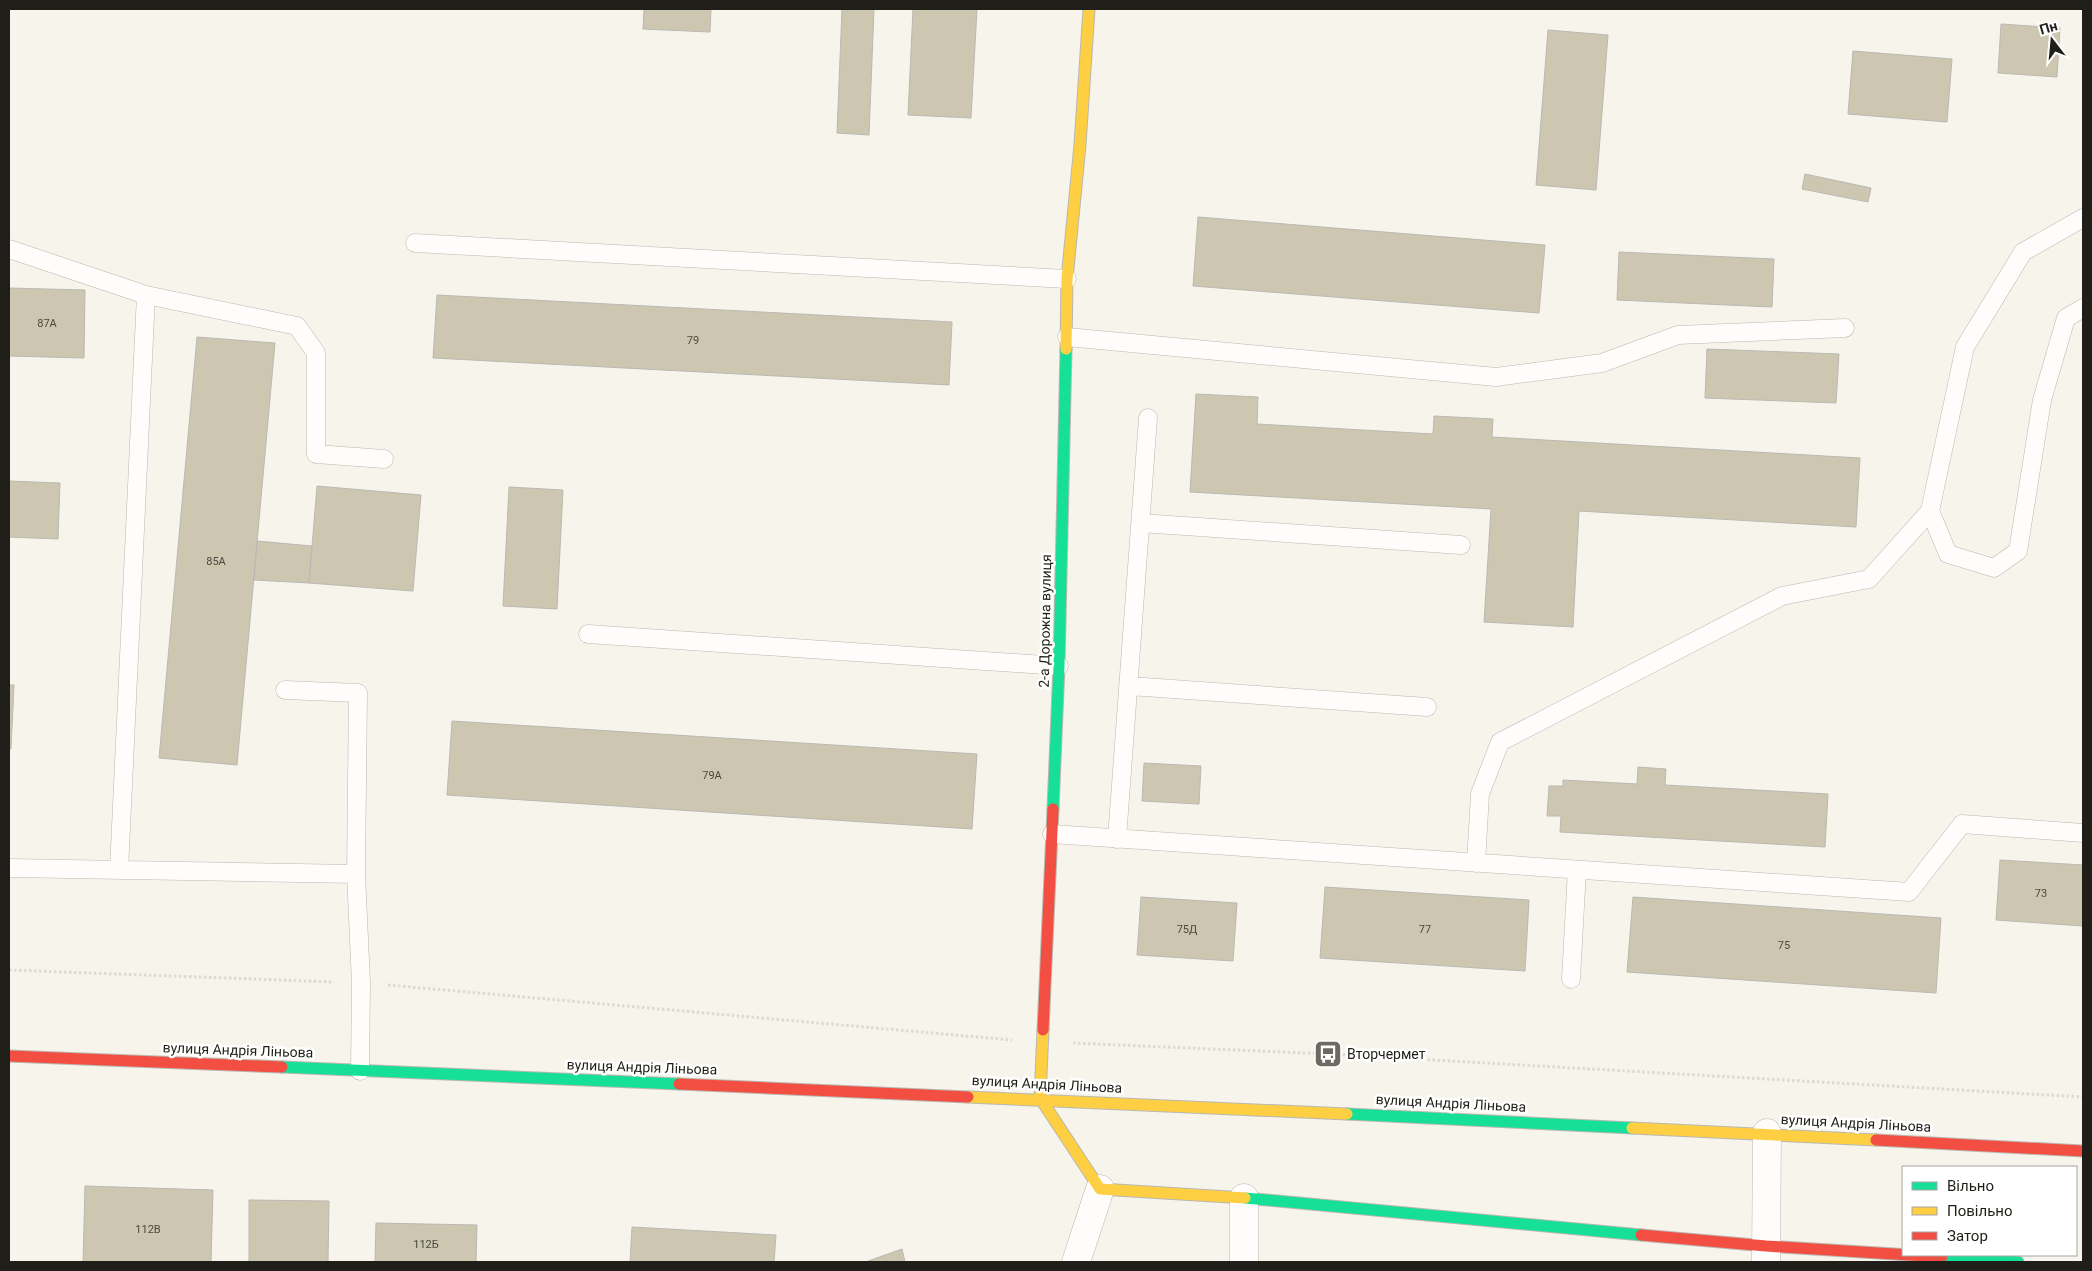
<svg xmlns="http://www.w3.org/2000/svg" width="2092" height="1271" font-family="Roboto,sans-serif">
<style>
.building{fill:#cdc7b1;stroke:#bab9b2}
.lines{fill:none;stroke-linecap:round;stroke-linejoin:round}
.lane-casing{stroke:#b9b8b1;stroke-width:19}
.street-casing{stroke:#b9b8b1;stroke-width:29}
.fast-casing{stroke:#b9b8b1;stroke-width:13}
.slow-casing{stroke:#b9b8b1;stroke-width:13}
.jam-casing{stroke:#b9b8b1;stroke-width:13}
.path{stroke:#dadad7;stroke-width:3;stroke-dasharray:2.5 2.5;stroke-linecap:butt}
.lane{stroke:#fefdfc;stroke-width:18}
.street{stroke:#fefdfc;stroke-width:28}
.fast{stroke:#16e098;stroke-width:11}
.slow{stroke:#ffcf43;stroke-width:11}
.jam{stroke:#f24e42;stroke-width:11}
.labels{text-anchor:middle;dominant-baseline:central;stroke-width:5;stroke-linejoin:round;paint-order:stroke}
.number-label{font-size:11px;fill:#4a483e}
.street-label{font-size:14px;fill:#1f1e18;stroke:#fff}
.poi-label{font-size:14px;fill:#1f1e18;stroke:#fff;text-anchor:start}
</style>
<rect width="100%" height="100%" fill="#f6f4eb"/>
<path class="building" d="M644 9H711L710 32 643 29Z
M842 9H874L869 135 837 133Z
M913 9H977L971 118 908 115Z
M2001 24 2060 28 2057 77 1998 73Z
M1548 30 1608 35 1596 190 1536 185Z
M1853 51 1952 59 1947 122 1848 114Z
M1805 174 1871 188 1868 202 1802 189Z
M1198 217 1545 245 1539 313 1193 286Z
M1619 252 1774 259 1772 307 1617 300Z
M9 288 85 290 84 358 9 356Z
M437 295 952 322 949 385 433 358Z
M197 337 275 343 237 765 159 758Z
M1707 349 1839 354 1836 403 1705 398Z
M1196 394 1258 397 1257 424 1433 434 1434 416 1493 419 1492 437 1860 458 1856 527 1579 511 1573 627 1484 622 1491 509 1190 492Z
M9 481 60 483 58 539 9 537Z
M317 486 421 495 413 591 309 583Z
M509 487 563 490 557 609 503 606Z
M257 541 312 546 309 583 254 580Z
M9 685H14L11 749H9Z
M452 721 977 754 972 829 447 795Z
M1144 763 1201 766 1199 804 1142 801Z
M1638 767 1666 769 1665 785 1828 794 1825 847 1560 832 1561 816H1547L1549 786H1563V780L1637 784Z
M2000 860 2083 865V926L1996 920Z
M1325 887 1529 900 1525 971 1320 958Z
M1141 897 1237 903 1233 961 1137 955Z
M1633 897 1941 918 1936 993 1627 972Z
M85 1186 213 1190 211 1262H83Z
M249 1200 329 1201 328 1262H249Z
M376 1223 477 1225 476 1262H375Z
M632 1227 776 1235 774 1262H630Z
M902 1249 905 1262H868V1261Z"/>
<g class="lines">
<g class="lane-casing">
<path id="lane" d="M415 243 1067 279
M9 249 146 295 297 326 316 353V454L384 459
M1067 337 1496 377 1602 363 1678 335 1845 328
M1930 511 1948 554 1994 568 2018 551 2042 400 2066 318 2083 308
M1141 523 1461 545
M588 634 1059 666
M1130 686 1427 707
M285 690 358 693 356 874
M1052 834 1909 892 1962 824 2083 833
M1117 839 1148 418
M1476 863 1480 794 1500 742 1782 596 1869 579 1930 511 1965 347 2023 252 2083 218
M9 868 356 874 361 983 360 1071
M119 870 146 295
M1571 979 1577 870"/>
</g>
<g class="street-casing">
<path id="street" d="M1076 1262 1100 1189
M1244 1262V1198
M1766 1262 1767 1133"/>
</g>
<g class="fast-casing">
<path id="fast" d="M1053 809 1059 666 1066 349
M282 1067 679 1084
M1347 1114 1632 1128
M1245 1198 1641 1235
M1942 1257 2018 1262"/>
</g>
<g class="slow-casing">
<path id="slow" d="M1066 349 1067 279 1080 145 1089 9
M1043 1030 1040 1098 1100 1189 1245 1198
M968 1097 1347 1114
M1632 1128 1876 1140"/>
</g>
<g class="jam-casing">
<path id="jam" d="M1043 1030 1053 809
M9 1056 282 1067
M679 1084 968 1097
M1876 1140 2083 1151
M1641 1235 1766 1246 1942 1257"/>
</g>
<path class="path" d="M9 970 334 982
M388 985 1012 1040
M1073 1043 1328 1054 2083 1097"/>
<use href="#lane" class="lane"/>
<use href="#street" class="street"/>
<use href="#fast" class="fast"/>
<use href="#slow" class="slow"/>
<use href="#jam" class="jam"/>
</g>
<defs>
<g id="bus-square" transform="scale(1.4375)"><rect x="-9" y="-9" width="18" height="18" rx="4" fill="#6a6962" stroke="#fff"/><path d="M-5-6H5V4H4V6H2V4H-2V6H-4V4H-5ZM-3.5-4V0h7V-4ZM-3.5 1.2v1.5H-2V1.2ZM2 1.2v1.5H3.5V1.2Z" fill="#fff"/></g>
</defs>
<g fill-rule="evenodd">
<use href="#bus-square" x="1328" y="1054"/>
</g>
<g class="labels">
<g class="number-label">
<text x="47" y="323">87А</text>
<text x="693" y="340">79</text>
<text x="216" y="561">85А</text>
<text x="712" y="775">79А</text>
<text x="2041" y="893">73</text>
<text x="1187" y="929">75Д</text>
<text x="1425" y="929">77</text>
<text x="1784" y="945">75</text>
<text x="148" y="1229">112В</text>
<text x="426" y="1244">112Б</text>
</g>
<g class="street-label">
<text transform="translate(1045 621) rotate(-89)">2-а Дорожна вулиця</text>
<text transform="translate(238 1050) rotate(2)">вулиця Андрія Ліньова</text>
<text transform="translate(642 1067) rotate(2)">вулиця Андрія Ліньова</text>
<text transform="translate(1047 1084) rotate(3)">вулиця Андрія Ліньова</text>
<text transform="translate(1451 1103) rotate(3)">вулиця Андрія Ліньова</text>
<text transform="translate(1856 1123) rotate(3)">вулиця Андрія Ліньова</text>
</g>
<g class="poi-label">
<text x="1347" y="1054">Вторчермет</text>
</g>
</g>
<rect width="2092" height="1271" fill="none" stroke="#1f1e18" stroke-width="20"/>
<rect x="1902" y="1166" width="175" height="90" fill="#ffffff" stroke="#a5a5a3"/>
<rect x="1912" y="1182" width="25" height="8" fill="#16e098" stroke="#a5a5a3"/>
<text x="1947" y="1191" font-size="15" fill="#1f1e18">Вільно</text>
<rect x="1912" y="1207" width="25" height="8" fill="#ffcf43" stroke="#a5a5a3"/>
<text x="1947" y="1216" font-size="15" fill="#1f1e18">Повільно</text>
<rect x="1912" y="1232" width="25" height="8" fill="#f24e42" stroke="#a5a5a3"/>
<text x="1947" y="1241" font-size="15" fill="#1f1e18">Затор</text>
<g transform="translate(2052 40) rotate(344)" stroke="#ffffff" stroke-width="4" paint-order="stroke">
<path d="M0-4L9 19L0 12L-9 19Z" fill="#1f1e18"/>
<text y="-8" font-size="14" font-weight="bold" text-anchor="middle" fill="#1f1e18">Пн</text>
</g>
</svg>
